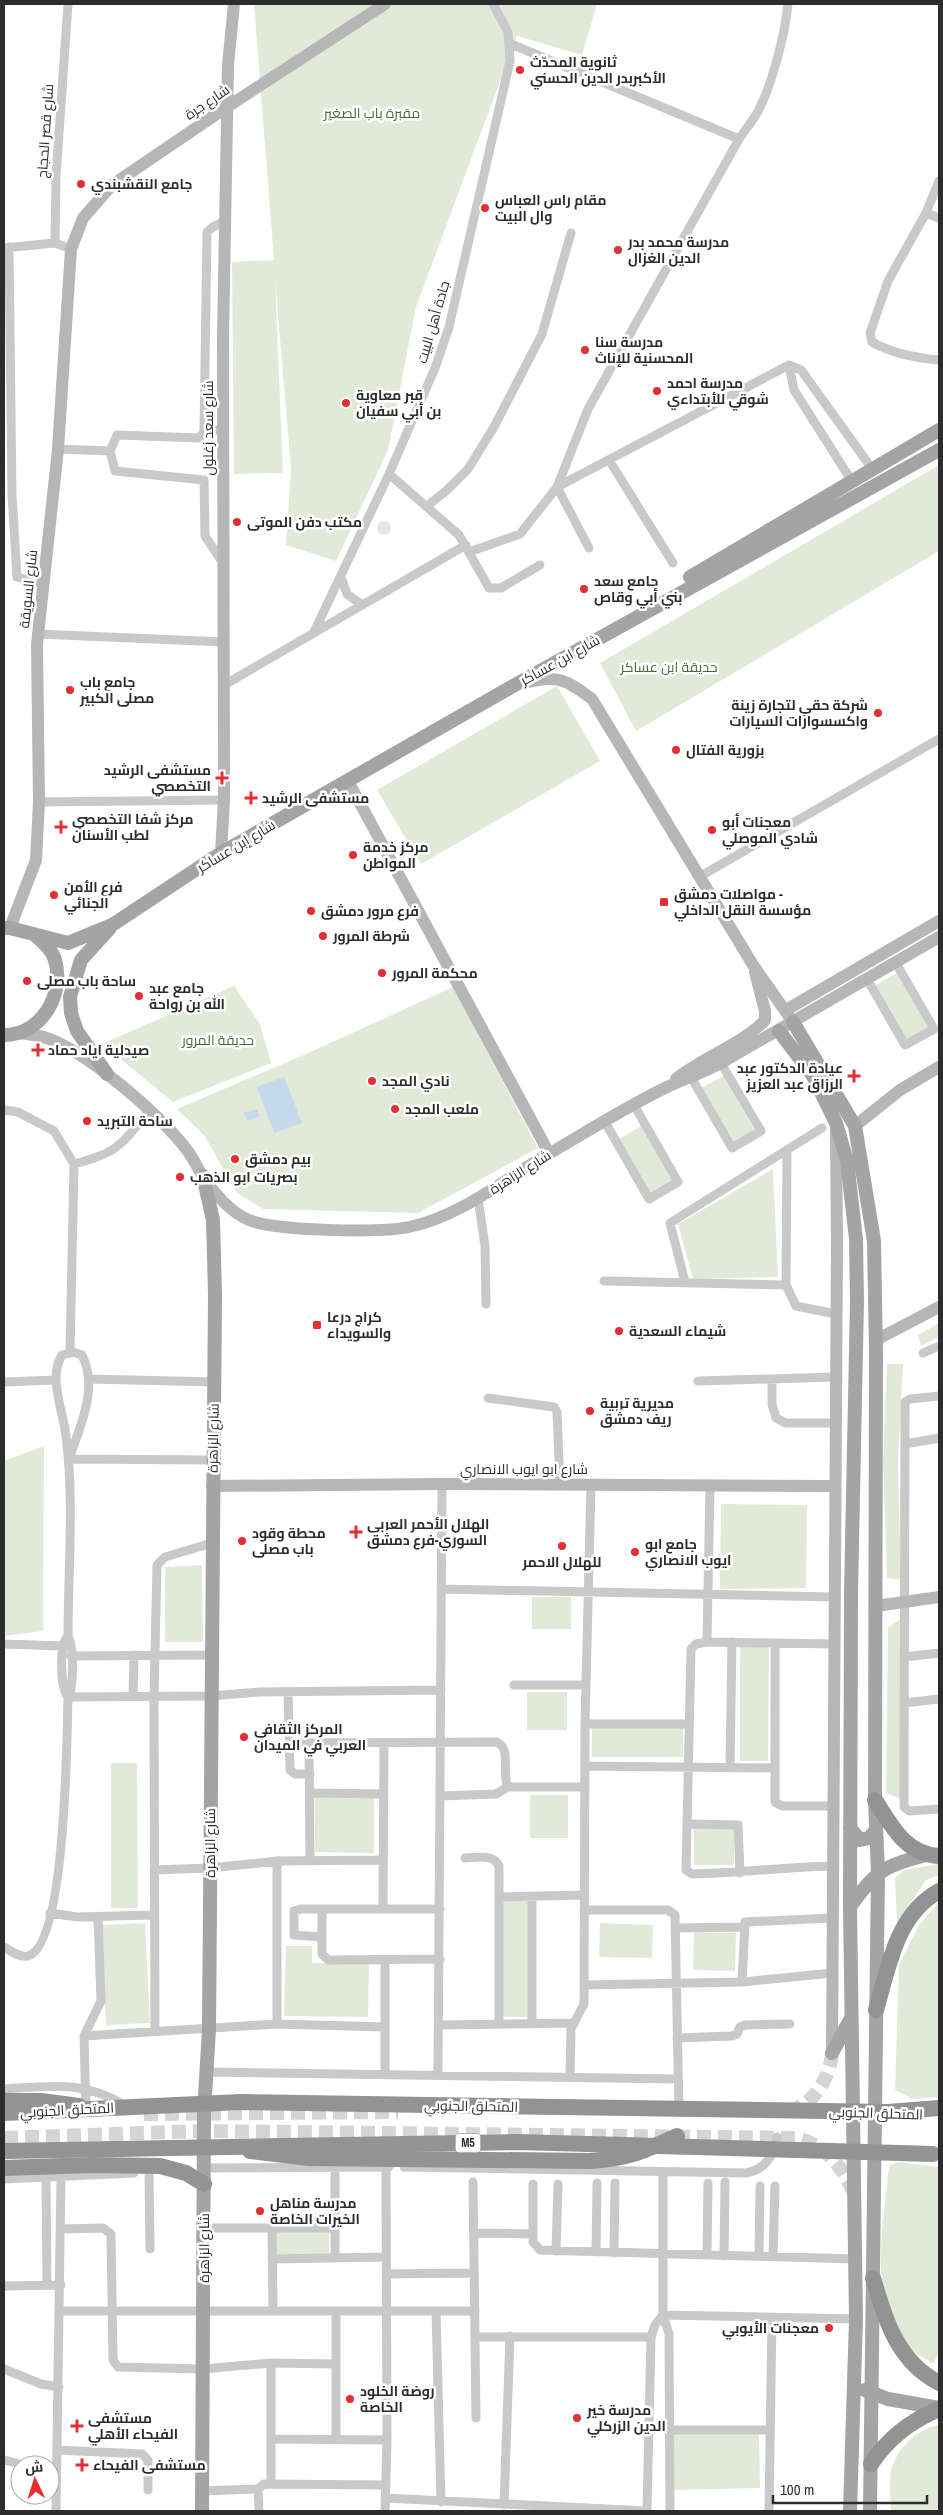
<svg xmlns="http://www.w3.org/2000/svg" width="943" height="2515" font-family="'Archivo Narrow',Cairo,sans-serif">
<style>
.green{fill:#e1ead9}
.water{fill:#c5daea}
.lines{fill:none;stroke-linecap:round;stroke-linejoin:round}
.primary-tunnel{stroke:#d5d5d5;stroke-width:14;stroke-dasharray:14 7;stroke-linecap:butt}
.street{stroke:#c9c9c9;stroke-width:9}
.secondary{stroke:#b6b6b6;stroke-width:12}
.primary{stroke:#a4a4a4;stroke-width:14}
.highway{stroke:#939393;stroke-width:16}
.highway-bridge{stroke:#939393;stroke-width:16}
.poi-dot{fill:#e32e33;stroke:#fff;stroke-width:2}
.labels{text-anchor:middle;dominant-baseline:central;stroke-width:5;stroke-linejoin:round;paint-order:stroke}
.shield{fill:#fff;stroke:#6b6b6b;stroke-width:1}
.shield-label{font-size:12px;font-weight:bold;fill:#2c2c2c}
.poi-label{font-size:14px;font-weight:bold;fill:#2c2c2c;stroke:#fff;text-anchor:start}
.street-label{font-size:14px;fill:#2c2c2c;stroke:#fff}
.park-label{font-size:14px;fill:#4d673a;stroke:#fff}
</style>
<rect width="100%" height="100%" fill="#fff"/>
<path class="green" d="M254 4H597L582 55 517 36 416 307 388 450 336 561 286 545 291 469 275 279 283 473 234 474 232 262 274 260Z
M939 465V551L636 731 600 663Z
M377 528a7 7 0 1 1 14 0a7 7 0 1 1-14 0Z
M557 686 600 761 421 864 377 790Z
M897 973 928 1028 906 1041 874 986Z
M234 986 260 1024 271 1063 173 1102 102 1044Z
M453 987 538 1148 418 1213 263 1209 237 1193 204 1135 177 1109 306 1054Z
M724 1076 755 1131 733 1143 701 1088Z
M641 1126 673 1182 650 1194 619 1139Z
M773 1169 778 1277 693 1279 678 1224Z
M939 1323V1337L921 1346 918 1335Z
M887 1364H903L898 1463 901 1580 887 1578 883 1461Z
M44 1446 43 1631 4 1636V1461Z
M721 1504 807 1505 806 1588 720 1589Z
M202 1565 203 1642H165V1567Z
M532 1597H571V1629H532Z
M903 1618 905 1801 886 1793 888 1627Z
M740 1645H769L768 1761H740Z
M527 1692H567V1730H527Z
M592 1726H683V1757H592Z
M111 1763H137L138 1908H111Z
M530 1795H568V1838H530Z
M315 1797H374V1853L315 1852Z
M694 1827H734V1865H694Z
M939 1864V1875L926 1880 897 1923 895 1878 904 1870Z
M503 1901H529V2017H503Z
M939 1902V2097L913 2099 895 2090 899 1964 919 1925Z
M145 1923 150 2023 106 2025 101 1925Z
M600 1923 653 1925 652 1958 599 1957Z
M694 1932 736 1933 735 1971 693 1970Z
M286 1946H312V1963L369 1964 368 2017 284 2016Z
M898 2162 939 2167V2352L933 2364C925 2358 912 2352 905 2344 867 2303 884 2217 889 2166Z
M329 2231V2255H276V2232Z
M939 2425V2511H891C891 2500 889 2487 890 2476 894 2451 915 2429 939 2425Z
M759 2433 760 2488 673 2490V2434Z"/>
<path class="water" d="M284 1077 302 1123 274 1133 257 1087Z
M257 1109 260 1116 247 1121 244 1113Z"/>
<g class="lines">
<path class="primary-tunnel" d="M789 2111C813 2106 831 2076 832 2053
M144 2114 398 2112
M4 2138 203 2131 796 2138C826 2145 841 2165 854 2193"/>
<path class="street" d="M68 4 56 176 55 243 71 249
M511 44 739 139 588 409 557 487 789 365 801 370 873 470
M739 139C745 130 752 122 757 113 772 86 785 34 788 4
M939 181 926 213 888 281 870 333 872 342C893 354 916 358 939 360
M926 213 939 218
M9 247 12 494 17 577 44 584
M4 248 55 243
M789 365 794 390 853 483
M204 432 207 232 213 227 225 221
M58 449 110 451
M609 460 673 563
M389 474 459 535 489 588H501L540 565
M427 506 447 490 468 469 494 427 542 334 571 233
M469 552 520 534 557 487 589 548
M223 563 205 536 204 480 115 471 110 451 117 435 199 438 204 432 223 429
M341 577 347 594 362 605
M314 632 389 474 435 368 449 327 510 61 508 32 493 4
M38 634 224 642
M224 685 466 545
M39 802 224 800
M699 877 939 739
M867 979 905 1045 934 1029 896 963
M691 1077 732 1148 761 1131 721 1063
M4 1110 18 1112 54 1131 74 1164 70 1353
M605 1122 649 1199 678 1182 634 1105
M74 1164C118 1153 121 1145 149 1111
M478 1198 485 1246 486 1304
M604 1281 786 1285 796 1306 836 1314
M685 1282 670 1223 822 1128
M786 1285 787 1151
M923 1353 939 1346
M90 1379 215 1382
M772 1379V1404L776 1418 786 1423H835
M698 1381 835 1377
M4 1382 56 1380
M939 1396 910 1399 905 1402 904 1807 909 1811 939 1809
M488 1398 554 1407 557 1412 560 1485
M905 1444 939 1438
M442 1589 834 1597
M68 1636C59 1645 60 1687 68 1697
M707 1642 710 1486
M775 1643V1802L782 1806H832
M4 1644 62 1646
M71 1656 211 1655
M904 1657 939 1653
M514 1685H586
M288 1692 290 1770 295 1774H310
M68 1697 210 1696 260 1692 441 1690
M133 1697 134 1655
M904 1703 939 1699
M585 1724H689
M289 1743 497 1742C512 1749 501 1775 508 1787H585
M309 1743 310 1861
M585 1766 774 1768
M730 1767 732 1642
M310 1793 384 1794
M440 1796 496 1794 508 1787
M687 1824 738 1825 740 1873
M465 1858C477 1858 493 1853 499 1866V2024
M832 1866C785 1867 739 1873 692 1874L686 1870 691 1649 696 1644 707 1642 834 1644
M154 1870 210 1868 277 1861 383 1860
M499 1897 584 1895
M322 1909V1954L328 1960 440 1959
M383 1909 384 1743
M584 1910H668L675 1915 679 2111
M50 1913 77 1917 154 1915
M675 1928 743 1927
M322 1937 294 1935V1911L301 1909H440
M4 1947C11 1951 19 1958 28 1956 66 1945 67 1735 68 1697 74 1686 74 1646 68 1636 68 1567 75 1496 65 1429 61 1406 49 1375 62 1355L73 1352 82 1355C99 1388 80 1426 69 1459L213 1460
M742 1982 745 1922 832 1918
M584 1985 742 1982 833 1973
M277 2024V1861
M532 2024V1896
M439 2025 573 2023
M155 2031 154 1697 157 1565 165 1557 212 1543
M84 2036 277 2024 385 2027
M677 2038 732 2036 737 2034 740 2027 745 2025 790 2024
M206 2072 678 2079
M385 2075V1960
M438 2075 442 1484
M570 2077 571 2029 584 2004 585 1724 591 1485
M4 2089C50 2086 85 2080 126 2106
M86 2112 84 2036 101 2001 98 1917
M404 2167 746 2173C766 2169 773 2156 777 2137
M204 2168 389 2167
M335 2168V2258
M149 2172 150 2249
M663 2172V2315L669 2334 670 2511
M46 2177 47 2285
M4 2179 134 2173
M473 2182 476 2418
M533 2184V2242L540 2250 855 2259
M272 2227 273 2311
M204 2228H335
M61 2229 103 2228 111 2234 113 2360 118 2367 203 2369 271 2363 336 2364
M474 2233 533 2234
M556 2251 558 2184
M596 2252 597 2183
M614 2253 615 2183
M707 2255 708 2183
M724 2256 725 2182
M759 2256 760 2186
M773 2257 775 2186
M272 2259 386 2257
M386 2274 474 2273
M4 2286 61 2285
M60 2311H475
M336 2311V2439
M436 2311 441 2502
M475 2337H651
M271 2363V2484
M4 2369 41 2384 59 2387
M671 2430H770
M271 2439 387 2440
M57 2450 142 2454 148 2460V2490
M4 2460 24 2465
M202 2491 258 2489
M385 2498 646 2511
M504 2505 510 2336
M56 2511 61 2176
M259 2511 258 2489 264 2484 386 2485
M385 2511 387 2440 386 2167
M647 2511 651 2337 655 2325 663 2315 856 2319
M769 2511 772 2318"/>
<path class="secondary" d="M525 683C557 674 567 680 592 699L753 965 793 1022
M348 781 549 1153
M221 853 224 800 223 336 228 65 234 4
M10 928 36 860 39 802 37 644 58 449 71 249 83 218 112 185 227 107 385 4
M786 1010 939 921
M18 1033C28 1034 38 1035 47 1038 89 1053 160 1115 187 1150 193 1158 197 1167 202 1175 212 1191 231 1213 249 1220 274 1231 381 1233 409 1227 461 1216 505 1179 550 1153 588 1131 626 1107 665 1088 683 1079 703 1073 721 1063L939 937
M676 1079C700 1059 747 1041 765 1020V1011L755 972
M855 1126 900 1090 939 1067
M876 1340 939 1307
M212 1486 442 1484 835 1486
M876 1606 939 1597
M832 2053 837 1245 836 1131"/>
<path class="primary" d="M690 577 939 430
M4 928H10L68 943 112 925 221 853 513 686 939 450
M793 1022 855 1126 874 1241 876 1353 875 1800 878 1873 870 2511
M779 1031 813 1076 836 1123 847 1161 856 1239 857 1302 851 1593 850 1907 856 2319 850 2511
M4 1035C41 1035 65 995 55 960 52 950 44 943 36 936
M107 1074 77 1031 71 1013 70 997 81 960 110 928
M850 1828 860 1840 869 1838 876 1830
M850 1907C875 1871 885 1865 927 1855
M832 2053 851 2018
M865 2390 888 2399 939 2408
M202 2511 204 2113 209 2029 215 1295 213 1220 203 1176"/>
<path class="highway" d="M875 1800C892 1826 905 1854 939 1856
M876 2010C889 1966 896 1915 939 1891
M4 2101H41L79 2106
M888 2112 939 2108
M250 2151 309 2158 590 2161C628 2159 644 2151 677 2136
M4 2168 92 2165 160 2166 186 2173 204 2184
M873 2278C886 2321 897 2361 939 2383
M871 2464C888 2438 910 2421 939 2409"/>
<path class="highway-bridge" d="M4 2113 241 2102 888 2112
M4 2151 518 2142 933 2154"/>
</g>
<g class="poi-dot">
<circle cx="520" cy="70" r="5"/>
<circle cx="81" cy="184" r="5"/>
<circle cx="485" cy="208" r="5"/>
<circle cx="618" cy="250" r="5"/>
<circle cx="585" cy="350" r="5"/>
<circle cx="657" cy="391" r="5"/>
<circle cx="346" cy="403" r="5"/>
<circle cx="237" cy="522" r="5"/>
<circle cx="584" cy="589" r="5"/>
<circle cx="70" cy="690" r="5"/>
<circle cx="878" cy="713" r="5"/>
<circle cx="676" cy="750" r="5"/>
<path d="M219.5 770.5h5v5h5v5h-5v5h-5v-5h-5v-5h5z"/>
<path d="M248.5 790.5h5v5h5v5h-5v5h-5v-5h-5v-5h5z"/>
<path d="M58.5 819.5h5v5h5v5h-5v5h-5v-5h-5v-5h5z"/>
<circle cx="712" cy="830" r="5"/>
<circle cx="353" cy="855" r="5"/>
<circle cx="54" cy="895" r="5"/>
<rect x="659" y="897" width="10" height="10" rx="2.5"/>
<circle cx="311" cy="911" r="5"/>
<circle cx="323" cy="936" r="5"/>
<circle cx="382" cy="973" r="5"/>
<circle cx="27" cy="981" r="5"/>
<circle cx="139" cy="996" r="5"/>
<path d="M35.5 1042.5h5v5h5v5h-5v5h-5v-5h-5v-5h5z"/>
<path d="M851.5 1068.5h5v5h5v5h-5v5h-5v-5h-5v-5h5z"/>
<circle cx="372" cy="1081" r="5"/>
<circle cx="395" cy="1109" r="5"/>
<circle cx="87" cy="1121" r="5"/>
<circle cx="235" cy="1159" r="5"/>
<circle cx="180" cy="1177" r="5"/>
<rect x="312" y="1320" width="10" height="10" rx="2.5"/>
<circle cx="619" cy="1331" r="5"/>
<circle cx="590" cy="1411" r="5"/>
<path d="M353.5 1524.5h5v5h5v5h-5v5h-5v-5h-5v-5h5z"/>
<circle cx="242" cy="1541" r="5"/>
<circle cx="562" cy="1546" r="5"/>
<circle cx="635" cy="1552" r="5"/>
<circle cx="244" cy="1737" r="5"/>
<circle cx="260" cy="2211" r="5"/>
<circle cx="829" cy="2328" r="5"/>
<circle cx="350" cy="2399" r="5"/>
<circle cx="577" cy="2418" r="5"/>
<path d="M74.5 2418.5h5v5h5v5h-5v5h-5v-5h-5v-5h5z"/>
<path d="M79.5 2457.5h5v5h5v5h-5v5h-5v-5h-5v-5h5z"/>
</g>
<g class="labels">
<rect class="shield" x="455.5" y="2133.5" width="25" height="19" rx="4"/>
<g class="shield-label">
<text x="468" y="2143">M5</text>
</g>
<g class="poi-label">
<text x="530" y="62">ثانوية المحدّث<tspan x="530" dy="16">الأكبربدر الدين الحسني</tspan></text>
<text x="91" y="184">جامع النقشبندي</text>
<text x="495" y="200">مقام راس العباس<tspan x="495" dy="16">وال البيت</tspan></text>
<text x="628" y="242">مدرسة محمد بدر<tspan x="628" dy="16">الدين الغزال</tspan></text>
<text x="595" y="342">مدرسة سنا<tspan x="595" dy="16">المحسنية للإناث</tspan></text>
<text x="667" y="383">مدرسة احمد<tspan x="667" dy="16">شوقي للأبتداءي</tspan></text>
<text x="356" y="395">قبر معاوية<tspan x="356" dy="16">بن أبي سفيان</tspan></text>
<text x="247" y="522">مكتب دفن الموتى</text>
<text x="594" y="581">جامع سعد<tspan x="594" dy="16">بني أبي وقاص</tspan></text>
<text x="80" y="682">جامع باب<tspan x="80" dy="16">مصلى الكبير</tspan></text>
<text x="868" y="705" text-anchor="end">شركة حقي لتجارة زينة<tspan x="868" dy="16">واكسسوارات السيارات</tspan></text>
<text x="686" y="750">بزورية الفتال</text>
<text x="211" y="770" text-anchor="end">مستشفى الرشيد<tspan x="211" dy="16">التخصصي</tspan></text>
<text x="262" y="798">مستشفى الرشيد</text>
<text x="72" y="819">مركز شفا التخصصي<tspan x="72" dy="16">لطب الأسنان</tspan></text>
<text x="722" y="822">معجنات أبو<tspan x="722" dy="16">شادي الموصلي</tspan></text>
<text x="363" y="847">مركز خدمة<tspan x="363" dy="16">المواطن</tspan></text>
<text x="64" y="887">فرع الأمن<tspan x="64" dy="16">الجنائي</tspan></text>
<text x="674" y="894">مواصلات دمشق -<tspan x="674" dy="16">مؤسسة النقل الداخلي</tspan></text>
<text x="321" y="911">فرع مرور دمشق</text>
<text x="333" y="936">شرطة المرور</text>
<text x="392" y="973">محكمة المرور</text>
<text x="37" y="981">ساحة باب مصلى</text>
<text x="149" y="988">جامع عبد<tspan x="149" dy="16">الله بن رواحة</tspan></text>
<text x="48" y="1050">صيدلية اياد حماد</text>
<text x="843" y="1068" text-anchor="end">عيادة الدكتور عبد<tspan x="843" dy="16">الرزاق عبد العزيز</tspan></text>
<text x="382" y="1081">نادي المجد</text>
<text x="405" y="1109">ملعب المجد</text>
<text x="97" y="1121">ساحة التبريد</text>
<text x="245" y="1159">بيم دمشق</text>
<text x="190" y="1177">بصريات ابو الذهب</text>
<text x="327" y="1317">كراج درعا<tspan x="327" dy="16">والسويداء</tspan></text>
<text x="629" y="1331">شيماء السعدية</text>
<text x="600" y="1403">مديرية تربية<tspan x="600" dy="16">ريف دمشق</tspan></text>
<text x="367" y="1524">الهلال الأحمر العربي<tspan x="367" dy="16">السوري-فرع دمشق</tspan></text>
<text x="252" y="1533">محطة وقود<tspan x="252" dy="16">باب مصلى</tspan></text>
<text x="645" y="1544">جامع ابو<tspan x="645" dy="16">ايوب الانصاري</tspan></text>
<text x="562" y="1562" text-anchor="middle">للهلال الاحمر</text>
<text x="254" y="1729">المركز الثقافي<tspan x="254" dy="16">العربي في الميدان</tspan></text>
<text x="270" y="2203">مدرسة مناهل<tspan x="270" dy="16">الخيرات الخاصة</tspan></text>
<text x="819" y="2328" text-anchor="end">معجنات الأيوبي</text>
<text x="360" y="2391">روضة الخلود<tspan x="360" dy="16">الخاصة</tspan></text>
<text x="587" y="2410">مدرسة خير<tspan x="587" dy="16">الدين الزركلي</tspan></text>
<text x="88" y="2418">مستشفى<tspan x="88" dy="16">الفيحاء الأهلي</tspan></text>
<text x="93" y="2465">مستشفى الفيحاء</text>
</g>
<g class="street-label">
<text transform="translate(207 102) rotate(-34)">شارع جرة</text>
<text transform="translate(45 131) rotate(-86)">شارع قصر الحجاج</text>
<text transform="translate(433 322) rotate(-74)">جادة أهل البيت</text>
<text transform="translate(208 428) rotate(-90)">شارع سعد زغلول</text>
<text transform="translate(28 589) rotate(-84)">شارع السويقة</text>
<text transform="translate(560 660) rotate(-29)">شارع ابن عساكر</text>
<text transform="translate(236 846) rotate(-31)">شارع إبن عساكر</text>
<text transform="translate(520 1172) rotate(-32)">شارع الزاهرة</text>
<text transform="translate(213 1438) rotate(-89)">شارع الزاهرة</text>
<text x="524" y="1469">شارع ابو ايوب الانصاري</text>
<text transform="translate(210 1843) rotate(-90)">شارع الزاهرة</text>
<text transform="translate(471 2106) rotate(1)">المتحلق الجنوبي</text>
<text transform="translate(67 2110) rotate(-3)">المتحلق الجنوبي</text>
<text transform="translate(876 2113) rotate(2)">المتحلق الجنوبي</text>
<text transform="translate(204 2248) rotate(-90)">شارع الزاهرة</text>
</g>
<g class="park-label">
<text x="372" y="113">مقبرة باب الصغير</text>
<text x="669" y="667">حديقة ابن عساكر</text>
<text x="218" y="1040">حديقة المرور</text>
</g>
</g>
<rect width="943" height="2515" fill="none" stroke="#2c2c2c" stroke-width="10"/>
<g transform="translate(35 2480) rotate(356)"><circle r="24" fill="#ffffff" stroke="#ababab"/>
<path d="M0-4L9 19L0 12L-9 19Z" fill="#e32e33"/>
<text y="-8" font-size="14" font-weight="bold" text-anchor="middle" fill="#2c2c2c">ش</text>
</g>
<path d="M773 2495v8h154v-8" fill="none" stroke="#2c2c2c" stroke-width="2.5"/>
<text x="780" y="2495" font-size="15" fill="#2c2c2c" stroke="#ffffff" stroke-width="4" paint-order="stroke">100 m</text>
</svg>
